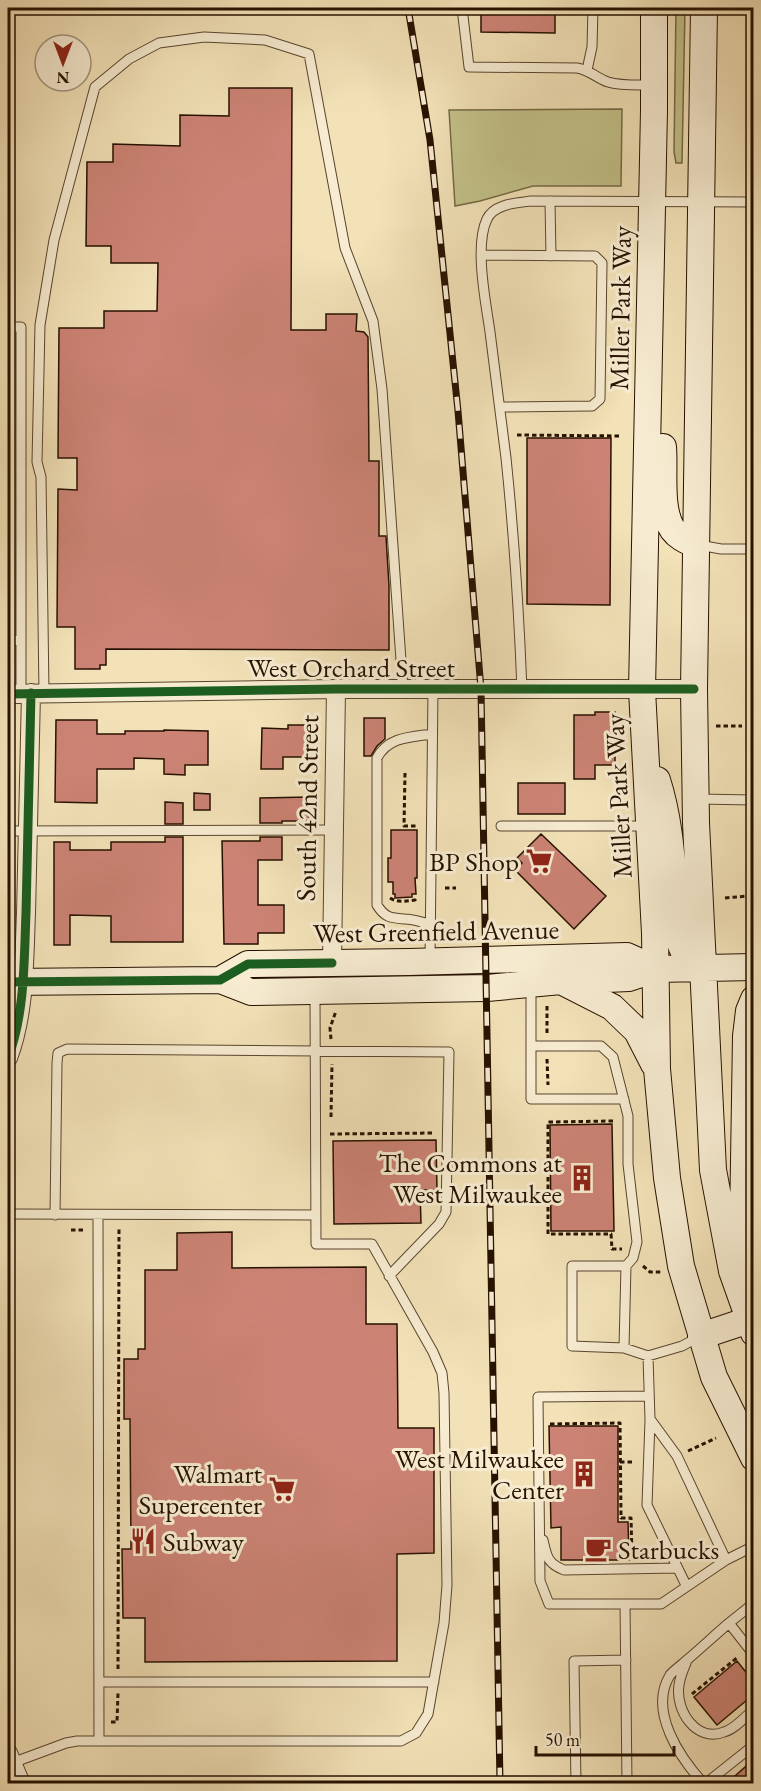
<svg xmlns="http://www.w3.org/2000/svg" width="761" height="1791" font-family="'EB Garamond',serif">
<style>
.green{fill:#c3c189;stroke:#746944;stroke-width:1.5}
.building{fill:#cc8375;stroke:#261100;stroke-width:1.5}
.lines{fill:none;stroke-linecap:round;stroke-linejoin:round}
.service-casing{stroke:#59452e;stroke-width:11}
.minor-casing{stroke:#59452e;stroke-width:20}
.secondary-casing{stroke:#261100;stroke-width:28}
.path{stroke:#261100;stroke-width:3;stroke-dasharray:4.5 3;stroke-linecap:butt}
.service{stroke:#f7ecd1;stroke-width:9}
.minor{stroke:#f7ecd1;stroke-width:18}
.secondary{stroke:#f7ecd1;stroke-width:26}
.rail-casing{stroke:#261100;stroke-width:7}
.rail{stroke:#f7ecd1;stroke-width:4.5;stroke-dasharray:14;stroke-linecap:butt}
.cycleway-casing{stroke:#f7ecd1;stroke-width:13}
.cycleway{stroke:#1b5e20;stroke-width:9}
.labels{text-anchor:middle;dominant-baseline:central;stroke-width:6;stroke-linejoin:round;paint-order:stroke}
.street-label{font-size:27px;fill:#261100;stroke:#f7ecd1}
.poi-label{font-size:27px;fill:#261100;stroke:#f7ecd1;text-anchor:end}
</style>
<rect width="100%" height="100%" fill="#f3e2b8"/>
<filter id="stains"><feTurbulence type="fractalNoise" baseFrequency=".00333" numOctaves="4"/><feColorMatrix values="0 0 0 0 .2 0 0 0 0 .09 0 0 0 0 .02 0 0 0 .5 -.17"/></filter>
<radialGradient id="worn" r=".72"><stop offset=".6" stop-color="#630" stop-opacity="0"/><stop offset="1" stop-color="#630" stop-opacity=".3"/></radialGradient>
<path class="green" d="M676 8H685L682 163H676L674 152Z
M622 109 621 186H533L480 201 455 206 449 110Z"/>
<path class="building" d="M481 8H555V33L481 32Z
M229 88H292L291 330H326V314H357L356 331 364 332 368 337 369 461H379V536H386L389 586V650L106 649V665H100V669H75V627H57L58 489 77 490V458H58L59 328H104V311H157L158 263H111V246H86L87 162H113V144L180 146V115L229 116Z
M527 438H611L610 605 527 604Z
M595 712H615V765H595V779H574V715H595Z
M364 718H385V739L377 746 371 756H364Z
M56 720H97V734H125V731H164V730L208 731V765H185V775L164 774V759L134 758V769H97V803L55 802Z
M288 725H310L309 757H283V769H261L262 728 288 729Z
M518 783H565V814H518Z
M194 793 210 794V810H194Z
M309 797V821H282V823H260V798Z
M165 802 183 803V824H165Z
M391 830H417V878H415L416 894H412V897L395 898V894H393V882H388V858H391Z
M541 834 606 896 574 929 515 870 522 863 517 858Z
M165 837H183V942H111V916L70 915V945H54V842H70V850H111V842H165Z
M260 837H282V860H258V905H284V933H258V944H224L222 841H260Z
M612 1124 614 1231H551L550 1125Z
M436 1140 437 1190H420L421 1223 334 1224 333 1141Z
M232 1232V1268L366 1267V1324H397L398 1428H434V1553L397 1554V1661L145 1662V1618H123L122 1549H131L130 1419H124V1359H138V1349H145V1270H177V1233Z
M549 1426H618V1522H628L629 1560H561V1527L551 1528Z
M737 1661 753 1681V1695L717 1725 694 1697Z
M753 1760V1784H726Z"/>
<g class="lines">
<g class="service-casing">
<path id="service" d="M462 8 469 67 577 68C590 70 596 78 608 82 621 86 638 85 652 85
M587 70 592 47 593 8
M550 201 551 256
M482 255 595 256 602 263 600 399 592 406 500 407
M8 327H21V694
M699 545 721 549H754
M8 641 21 640
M754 656V884
M522 690C519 613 514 535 506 458 501 416 495 374 490 332 486 303 474 246 487 219 494 204 516 203 531 201L754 202
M44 693 41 477 37 462 40 325 54 240 95 87 129 59 159 43 204 37 265 40 309 54 345 248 373 321 382 389 403 689
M698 799 754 800
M501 826H646
M8 831 334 830
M429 924C421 922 413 919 405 919 391 918 385 918 377 905V758C388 737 410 737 432 734
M430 960 433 689
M531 985V1099H624
M531 1046H601L613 1057 628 1116V1164L637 1242 633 1258 626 1266
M8 1214 316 1215
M55 1215 57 1063 58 1053 67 1049 449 1052 446 1212 439 1224 389 1276
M98 1215 99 1741
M699 1337 682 1346 648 1356 650 1419 677 1456 726 1560 754 1546
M624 1348 626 1266H572V1346L624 1348 648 1356
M649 1396 538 1397 540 1581 549 1604H661L726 1560
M650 1420 647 1505 686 1585
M543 1540C547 1557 547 1563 564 1570L677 1568
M625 1604 627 1784
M729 1623 754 1603
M686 1663C683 1670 680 1678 679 1685 675 1710 696 1743 724 1732 735 1729 745 1717 754 1709
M99 1682H434
M12 1763 66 1743 77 1741H401L416 1733 428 1714 444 1623 447 1585 444 1393 442 1373 433 1352 372 1244H316L315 994
M576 1784 574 1661 626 1660
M704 1784C680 1758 648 1711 670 1675 674 1670 682 1665 687 1660 701 1648 715 1635 729 1623L754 1655
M705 1784 754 1745"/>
</g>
<g class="minor-casing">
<path id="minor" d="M8 694 336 689H694
M332 963 336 689
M8 1058C25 1013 24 961 26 913 28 840 29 767 31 693
M8 1753 21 1784"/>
</g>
<g class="secondary-casing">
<path id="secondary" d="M654 8V110L642 690 655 933 657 1069 667 1178 681 1266 714 1377 754 1458
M704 8 694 689 696 823 713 1170 732 1271 754 1333
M663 447C665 471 659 510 673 530 679 538 688 541 696 545
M657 780C674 833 672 888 680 942 684 956 691 961 703 968
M220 980 248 964 409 962 627 956 656 969
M561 981 612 1007 637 1031 654 1064
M8 982 220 980 251 992 487 988 561 981 629 978 656 969 754 967
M745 1269 743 1224 746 1036 749 1011 754 999
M701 1336 749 1320"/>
</g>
<path class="path" d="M750 72H754
M750 84H754
M517 435 620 436
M716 726H742
M405 773 404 826H418
M445 888H456
M390 898C398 903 406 901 415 900L417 897
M725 898 747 896
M547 1006V1034
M331 1039 330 1028 336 1011
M547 1059 548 1085
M331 1117 332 1064
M613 1121 548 1122V1234H611L612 1249H622
M330 1134 434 1133
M71 1230H85
M643 1266 650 1272H661
M550 1424 620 1423 621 1518H631L632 1555
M688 1451 716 1438
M620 1462H635
M118 1669 119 1229
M692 1694 738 1657
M111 1722H117L118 1693"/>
<use href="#service" class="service"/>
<use href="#minor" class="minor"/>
<use href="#secondary" class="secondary"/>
<g class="rail-casing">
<path id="rail" d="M408 8 430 140 458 411 481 689 500 1784"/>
</g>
<use href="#rail" class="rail"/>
<g class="cycleway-casing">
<path id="cycleway" d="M8 694 336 689H694
M8 982 220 980 248 964 332 963
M8 1058C25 1013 24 961 26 913 28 840 29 767 31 693"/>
</g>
<use href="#cycleway" class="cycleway"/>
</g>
<defs>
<g id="supermarket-bare" transform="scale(2.07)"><path d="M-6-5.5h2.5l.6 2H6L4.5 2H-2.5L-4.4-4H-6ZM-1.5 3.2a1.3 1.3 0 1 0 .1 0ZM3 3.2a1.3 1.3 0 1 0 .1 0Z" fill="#8f2418" stroke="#f7ecd1" stroke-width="2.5" paint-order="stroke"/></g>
<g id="building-bare" transform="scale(2.07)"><path d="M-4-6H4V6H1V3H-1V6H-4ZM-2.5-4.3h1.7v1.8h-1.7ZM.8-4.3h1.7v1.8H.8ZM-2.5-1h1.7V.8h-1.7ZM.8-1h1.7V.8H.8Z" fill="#8f2418" stroke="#f7ecd1" stroke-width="2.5" paint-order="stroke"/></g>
<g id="restaurant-bare" transform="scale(2.07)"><path d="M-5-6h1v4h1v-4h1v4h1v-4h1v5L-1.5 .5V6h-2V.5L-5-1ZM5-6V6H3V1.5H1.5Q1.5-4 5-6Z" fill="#8f2418" stroke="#f7ecd1" stroke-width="2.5" paint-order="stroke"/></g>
<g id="cafe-bare" transform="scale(2.07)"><path d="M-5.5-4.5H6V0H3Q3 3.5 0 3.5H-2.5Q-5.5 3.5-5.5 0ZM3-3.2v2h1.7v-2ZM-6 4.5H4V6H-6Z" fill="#8f2418" stroke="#f7ecd1" stroke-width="2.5" paint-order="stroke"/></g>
</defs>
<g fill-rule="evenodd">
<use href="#supermarket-bare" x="539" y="861"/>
<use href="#building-bare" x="582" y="1178"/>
<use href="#building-bare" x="584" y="1474"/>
<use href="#supermarket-bare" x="282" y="1489"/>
<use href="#restaurant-bare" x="143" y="1541"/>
<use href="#cafe-bare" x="598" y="1549"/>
</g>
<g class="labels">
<g class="street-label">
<text transform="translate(620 308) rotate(-89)">Miller Park Way</text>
<text x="351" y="667">West Orchard Street</text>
<text transform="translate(618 796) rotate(-93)">Miller Park Way</text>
<text transform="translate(307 808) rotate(-89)">South 42nd Street</text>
<text transform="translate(436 931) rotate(-1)">West Greenfield Avenue</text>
</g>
<g class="poi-label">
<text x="519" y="861">BP Shop</text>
<text x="562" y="1162">The Commons at<tspan x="562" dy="31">West Milwaukee</tspan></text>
<text x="564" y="1458">West Milwaukee<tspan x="564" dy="31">Center</tspan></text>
<text x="262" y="1473">Walmart<tspan x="262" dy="31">Supercenter</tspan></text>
<text x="163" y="1541" text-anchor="start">Subway</text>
<text x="618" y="1549" text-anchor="start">Starbucks</text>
</g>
</g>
<rect width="761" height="1791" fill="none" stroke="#f3e2b8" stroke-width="30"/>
<rect x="9" y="9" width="743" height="1773" fill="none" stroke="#261100" stroke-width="3"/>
<rect x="15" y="15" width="731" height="1761" fill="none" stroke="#261100" stroke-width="1.5"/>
<g transform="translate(63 63) rotate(180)"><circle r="28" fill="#f7ecd1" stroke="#a3947d" stroke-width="1.5"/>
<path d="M0-4.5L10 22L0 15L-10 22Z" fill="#8f2418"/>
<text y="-9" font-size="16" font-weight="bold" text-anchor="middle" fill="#261100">N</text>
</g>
<path d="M536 1746v9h138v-9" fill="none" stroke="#261100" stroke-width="3"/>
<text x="545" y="1746" font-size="18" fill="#261100" stroke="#f7ecd1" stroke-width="4.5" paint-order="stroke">50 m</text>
<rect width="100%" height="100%" filter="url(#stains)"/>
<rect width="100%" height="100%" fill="url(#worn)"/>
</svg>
